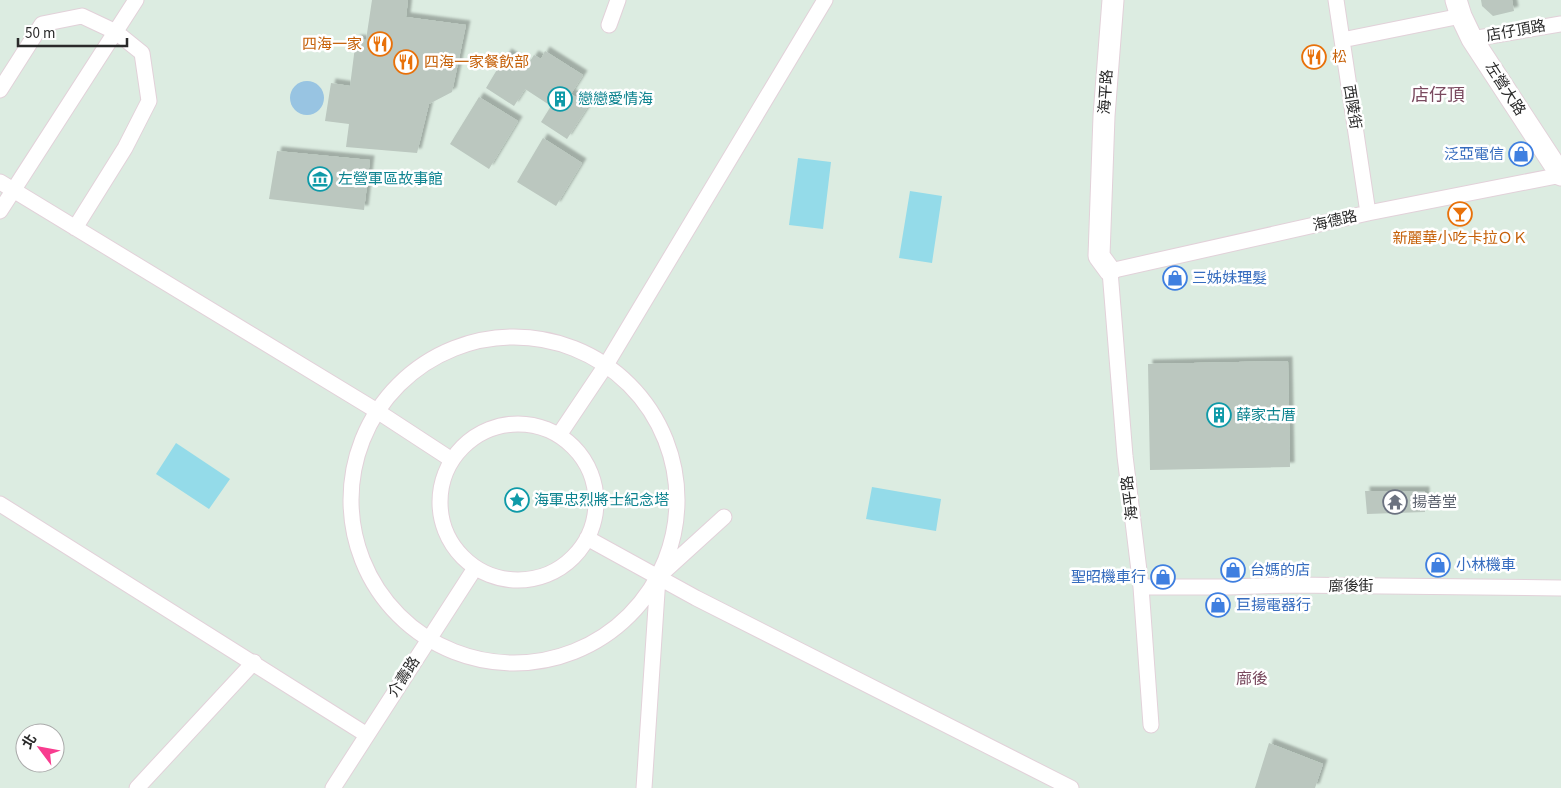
<svg xmlns="http://www.w3.org/2000/svg" width="1561" height="788" font-family="'Source Sans 3','Noto Sans TC',sans-serif">
<style>
.green{fill:#98c4e2}
.pitch{fill:#94dbe9}
.building{fill:#bbc7bf;filter:url(#shadow)}
.lines{fill:none;stroke-linecap:round;stroke-linejoin:round}
.street-casing{stroke:#e2d1d9;stroke-width:17}
.secondary-casing{stroke:#e2d1d9;stroke-width:23}
.street{stroke:#fff;stroke-width:15}
.secondary{stroke:#fff;stroke-width:21}
.labels{text-anchor:middle;dominant-baseline:central;stroke-width:5;stroke-linejoin:round;paint-order:stroke}
.street-label{font-size:15px;fill:#2a2a2a;stroke:#fff}
.food-label{font-size:15px;fill:#c56008;stroke:#fff;text-anchor:start}
.culture-label{font-size:15px;fill:#0d838f;stroke:#fff;text-anchor:start}
.shop-label{font-size:15px;fill:#366cbe;stroke:#fff;text-anchor:start}
.worship-label{font-size:15px;fill:#5b616d;stroke:#fff;text-anchor:start}
.neighbourhood-label{font-size:16px;fill:#7a4a5f;stroke:#fff}
.quarter-label{font-size:18px;fill:#7a4a5f;stroke:#fff}
</style>
<defs>
<filter id="shadow"><feDropShadow dx="4.5" dy="-4.5" stdDeviation="1" flood-color="#0004"/></filter>
</defs>
<rect width="100%" height="100%" fill="#dcece1"/>
<path class="green" d="M290 98a17 17 0 1 1 34 0a17 17 0 1 1-34 0Z"/>
<path class="pitch" d="M798 158 831 162 823 229 789 225Z
M910 191 942 196 932 263 899 258Z
M176 443 230 479 209 509 156 474Z
M872 487 941 499 936 531 866 519Z"/>
<path class="building" d="M372 0H408L406 17 466 25 452 92 429 104 417 153 346 147 349 124 325 121 331 83 350 86 356 39 366 40Z
M1481 0H1512L1514 11 1493 16 1482 6Z
M545 51 583 75 571 94 589 105 567 139 541 122 551 106 525 89 514 106 486 88 507 53 527 66 534 55 541 59Z
M479 97 518 121 489 169 450 144Z
M543 138 582 163 556 206 517 182Z
M277 151 370 160 364 210 269 199Z
M1288 361 1290 467 1150 470 1148 364Z
M1365 491H1425V512L1367 514Z
M1269 743 1323 764 1315 788H1255Z"/>
<g class="lines">
<g class="street-casing">
<path id="street" d="M1336 0 1368 213
M609 25 618 0
M1472 39 1561 24
M1342 40 1461 16
M0 90 42 24 82 16 116 32 142 53 149 101 125 148 75 228
M0 182 377 411 452 460
M0 211 136 0
M351 500a163 163 0 1 1 326 0a163 163 0 1 1-326 0Z
M440 502a78 78 0 1 1 156 0a78 78 0 1 1-156 0Z
M559 435 606 365 825 0
M0 504 367 735
M587 538 696 598 1071 788
M1141 587H1228L1290 585 1561 588
M1151 725 1141 587 1125 456 1110 271 1368 213 1561 175
M137 788 254 662
M333 788 475 568
M644 788 658 577 724 517"/>
</g>
<g class="secondary-casing">
<path id="secondary" d="M1456 0 1461 16 1472 39 1561 175
M1110 271 1099 256 1104 116 1113 0"/>
</g>
<use href="#street" class="street"/>
<use href="#secondary" class="secondary"/>
</g>
<defs>
<g id="restaurant-ring" transform="scale(1.25)"><circle r="9.5" fill="#fff" stroke="#e8710a" stroke-width="1.5"/><path d="M-5-6h1v4h1v-4h1v4h1v-4h1v5L-1.5 .5V6h-2V.5L-5-1ZM5-6V6H3V1.5H1.5Q1.5-4 5-6Z" fill="#e8710a"/></g>
<g id="building-ring" transform="scale(1.25)"><circle r="9.5" fill="#fff" stroke="#0f9aa8" stroke-width="1.5"/><path d="M-4-6H4V6H1V3H-1V6H-4ZM-2.5-4.3h1.7v1.8h-1.7ZM.8-4.3h1.7v1.8H.8ZM-2.5-1h1.7V.8h-1.7ZM.8-1h1.7V.8H.8Z" fill="#0f9aa8"/></g>
<g id="shop-ring" transform="scale(1.25)"><circle r="9.5" fill="#fff" stroke="#3f7fe0" stroke-width="1.5"/><path d="M-5-2.5h2.3a2.7 3.5 0 0 1 5.4 0H5L5.5 6h-11ZM-1.5-2.5h3a1.5 2.3 0 0 0-3 0Z" fill="#3f7fe0"/></g>
<g id="museum-ring" transform="scale(1.25)"><circle r="9.5" fill="#fff" stroke="#0f9aa8" stroke-width="1.5"/><path d="M0-6L6-3V-2H-6V-3ZM-5-1h2V3h-2ZM-1-1h2V3h-2ZM3-1h2V3H3ZM-6 4H6V6H-6Z" fill="#0f9aa8"/></g>
<g id="bar-ring" transform="scale(1.25)"><circle r="9.5" fill="#fff" stroke="#e8710a" stroke-width="1.5"/><path d="M-6-5H6L.8 .8V4.5H3.5V6h-7V4.5H-.8V.8Z" fill="#e8710a"/></g>
<g id="sight-ring" transform="scale(1.25)"><circle r="9.5" fill="#fff" stroke="#0f9aa8" stroke-width="1.5"/><path d="M0-6L1.8-2.2L6-1.7L2.9 1.2L3.7 5.4L0 3.3L-3.7 5.4L-2.9 1.2L-6-1.7L-1.8-2.2Z" fill="#0f9aa8"/></g>
<g id="temple-ring" transform="scale(1.25)"><circle r="9.5" fill="#fff" stroke="#6b7280" stroke-width="1.5"/><path d="M0-6L5-2H3V0L6.5 2.5H4V6H1.5V3h-3V6H-4V2.5H-6.5L-3 0V-2H-5Z" fill="#6b7280"/></g>
</defs>
<g fill-rule="evenodd">
<use href="#restaurant-ring" x="380" y="44"/>
<use href="#restaurant-ring" x="1314" y="57"/>
<use href="#restaurant-ring" x="406" y="62"/>
<use href="#building-ring" x="560" y="99"/>
<use href="#shop-ring" x="1521" y="154"/>
<use href="#museum-ring" x="320" y="179"/>
<use href="#bar-ring" x="1460" y="214"/>
<use href="#shop-ring" x="1175" y="278"/>
<use href="#building-ring" x="1219" y="415"/>
<use href="#sight-ring" x="517" y="500"/>
<use href="#temple-ring" x="1395" y="502"/>
<use href="#shop-ring" x="1438" y="565"/>
<use href="#shop-ring" x="1233" y="570"/>
<use href="#shop-ring" x="1163" y="577"/>
<use href="#shop-ring" x="1218" y="605"/>
</g>
<g class="labels">
<g class="street-label">
<text transform="translate(1516 31) rotate(-10)">店仔頂路</text>
<text transform="translate(1505 89) rotate(57)">左營大路</text>
<text transform="translate(1106 92) rotate(-86)">海平路</text>
<text transform="translate(1352 107) rotate(81)">西陵街</text>
<text transform="translate(1335 221) rotate(-13)">海德路</text>
<text transform="translate(1130 498) rotate(-97)">海平路</text>
<text x="1351" y="586">廍後街</text>
<text transform="translate(404 677) rotate(-57)">介壽路</text>
</g>
<g class="food-label">
<text x="362" y="44" text-anchor="end">四海一家</text>
<text x="1332" y="57">松</text>
<text x="424" y="62">四海一家餐飲部</text>
<text x="1460" y="238" text-anchor="middle">新麗華小吃卡拉ＯＫ</text>
</g>
<g class="culture-label">
<text x="578" y="99">戀戀愛情海</text>
<text x="338" y="179">左營軍區故事館</text>
<text x="1236" y="415">薛家古厝</text>
<text x="534" y="500">海軍忠烈將士紀念塔</text>
</g>
<g class="shop-label">
<text x="1504" y="154" text-anchor="end">泛亞電信</text>
<text x="1192" y="278">三姊妹理髮</text>
<text x="1456" y="565">小林機車</text>
<text x="1250" y="570">台媽的店</text>
<text x="1146" y="577" text-anchor="end">聖昭機車行</text>
<text x="1236" y="605">巨揚電器行</text>
</g>
<g class="worship-label">
<text x="1412" y="502">揚善堂</text>
</g>
<g class="neighbourhood-label">
<text x="1252" y="679">廍後</text>
</g>
<g class="quarter-label">
<text x="1438" y="95">店仔頂</text>
</g>
</g>
<g transform="translate(40 748) rotate(302)"><circle r="24" fill="#ffffff" stroke="#aaaaaa"/>
<path d="M0-4L9 19L0 12L-9 19Z" fill="#f83c8f"/>
<text y="-8" font-size="14" font-weight="bold" text-anchor="middle" fill="#2a2a2a">北</text>
</g>
<path d="M18 38v8h109v-8" fill="none" stroke="#2a2a2a" stroke-width="2.5"/>
<text x="25" y="38" font-size="15" fill="#2a2a2a" stroke="#ffffff" stroke-width="4" paint-order="stroke">50 m</text>
</svg>
